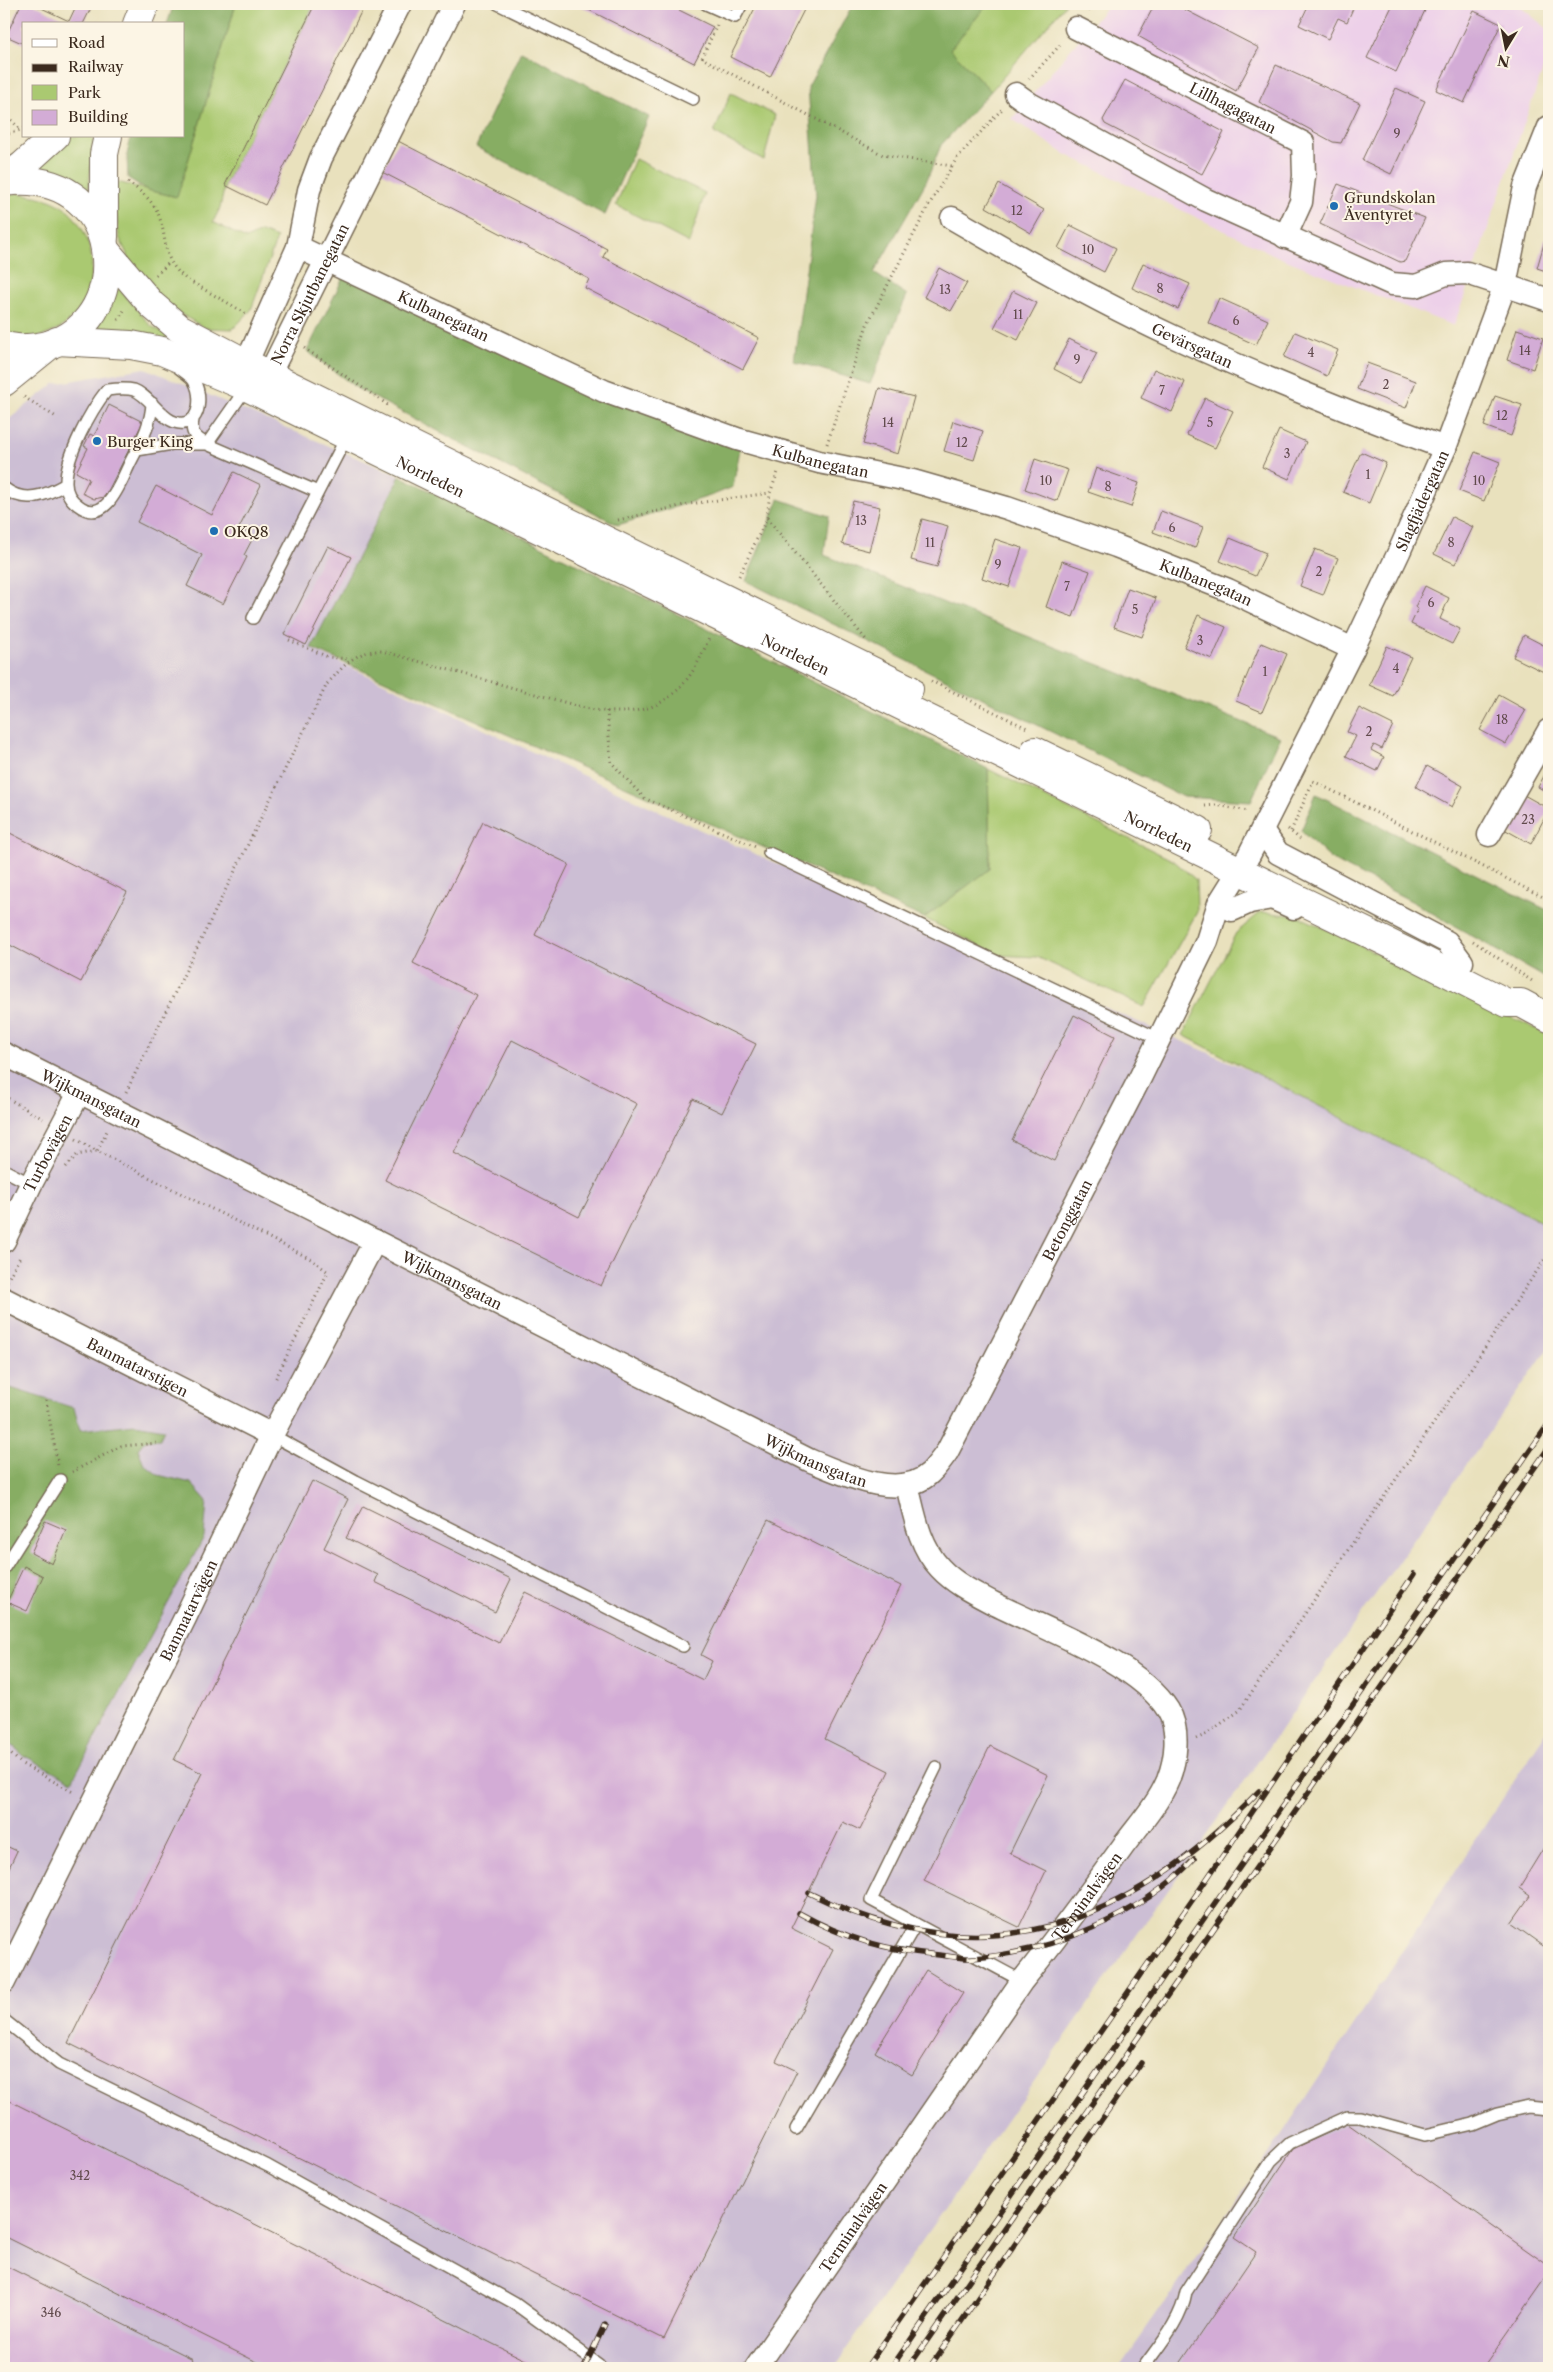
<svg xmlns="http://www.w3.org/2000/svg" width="1553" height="2372" font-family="'Libre Caslon Text',serif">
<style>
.built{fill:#edd0e9}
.industrial{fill:#ccbed4}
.green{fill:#aac971;stroke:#727a48}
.forest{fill:#87ad63;stroke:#616c40}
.building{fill:#d3acd6;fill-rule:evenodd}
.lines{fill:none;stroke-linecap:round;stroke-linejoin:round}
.service-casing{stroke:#786a56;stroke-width:14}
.minor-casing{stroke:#786a56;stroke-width:25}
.secondary-casing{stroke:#786a56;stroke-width:30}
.path{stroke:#786a56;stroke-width:3;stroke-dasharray:1 4;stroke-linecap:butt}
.service{stroke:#fff;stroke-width:11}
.minor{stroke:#fff;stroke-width:22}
.secondary{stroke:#fff;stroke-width:28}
.rail-casing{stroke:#3b2a1e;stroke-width:5.5}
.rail{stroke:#fcf5e5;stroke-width:4;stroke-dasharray:11;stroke-linecap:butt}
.poi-dot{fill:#1f6fb2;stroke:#fcf5e5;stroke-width:2}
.labels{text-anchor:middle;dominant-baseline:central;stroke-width:4;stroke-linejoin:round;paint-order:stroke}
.number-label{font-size:12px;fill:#614a4c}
.street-label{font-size:15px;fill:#3b2a1e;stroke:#fcf5e5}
.poi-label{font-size:15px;fill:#3b2a1e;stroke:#fcf5e5;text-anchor:start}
</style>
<rect width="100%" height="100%" fill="#fcf5e5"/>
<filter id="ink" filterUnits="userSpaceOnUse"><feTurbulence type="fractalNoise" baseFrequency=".02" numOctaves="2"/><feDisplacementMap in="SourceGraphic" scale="10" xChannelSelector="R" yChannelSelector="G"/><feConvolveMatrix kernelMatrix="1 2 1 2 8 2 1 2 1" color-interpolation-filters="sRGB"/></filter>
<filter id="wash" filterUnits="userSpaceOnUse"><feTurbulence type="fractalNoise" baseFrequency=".0096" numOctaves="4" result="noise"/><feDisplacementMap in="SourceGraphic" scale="20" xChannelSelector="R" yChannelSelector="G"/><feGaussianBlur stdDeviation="1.12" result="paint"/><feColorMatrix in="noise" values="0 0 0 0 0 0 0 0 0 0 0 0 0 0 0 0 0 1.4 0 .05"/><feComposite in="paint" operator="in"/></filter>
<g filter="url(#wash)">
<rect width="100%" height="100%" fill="#e9e1bd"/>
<path class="built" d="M1109 4H1517L1549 30V52L1454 326 1281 258 1065 154 1012 119Z"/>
<path class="industrial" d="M145 368 400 476 311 649 696 828 1549 1202V1347L833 2368H4V423L54 384Z
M1549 1728V2368H1119L1263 2163Z"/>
<path class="green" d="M236 4H315L225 185 220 208 213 222 246 239 261 232 277 238 251 310 233 329 205 328 165 305 134 269 119 237 113 181 177 197Z
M988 4H1066L991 91 950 49Z
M731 93 775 115 764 160 714 133Z
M69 136H94L88 194 39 169Z
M635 159 705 193 689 243 616 205Z
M17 193C35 196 55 198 69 212 108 249 96 321 42 336 31 340 15 337 4 337V196Z
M116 285 151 326 220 363 94 333Z
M988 769 1174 861 1196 880 1197 912 1144 1007 1037 957 997 955 924 918 990 868Z
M1261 912 1298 916 1549 1035V1226L1183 1035 1236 933Z"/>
<path class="forest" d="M174 4H236L177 197 147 190 128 178 127 155 131 136H184V24H167Z
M853 4H988L950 49 991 91 941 145 926 182 874 273 907 295 870 384 794 361 816 195 808 87Z
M521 51 649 117 605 215 476 147Z
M345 274 740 449 733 487 713 495 618 525 358 389 307 351Z
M400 476 988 769 990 869 924 918 311 648Z
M779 499 829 516 824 555 1280 737 1251 801 1183 797 746 581Z
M1316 794 1549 911V980L1413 902 1331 859 1301 831Z
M4 1386 74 1408 80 1430 135 1424 164 1429 160 1439 145 1440 138 1449 144 1464 158 1475 191 1483 207 1501 204 1537 72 1781 23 1755 4 1738Z"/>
<g id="blocks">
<path class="building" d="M21 4H33L69 21 77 4H93L83 24H24V44L6 36Z
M315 4H365L265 205 225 185Z
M577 4H667L713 27 694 63Z
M757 4H807L770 77 730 57Z
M1155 4H1174L1259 48 1236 91 1138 36Z
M1309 4H1355L1347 22 1338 18 1328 39 1299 25Z
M1393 4H1428L1396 72 1367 58Z
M1474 11 1501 24 1464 103 1436 90Z
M1276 65 1360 103 1341 143 1333 142 1259 102Z
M1125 80 1224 132 1202 174 1105 124 1103 120Z
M1396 88 1425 101 1391 174 1362 160Z
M398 141 607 249 603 257 759 338 743 369 585 288 589 279 382 172Z
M999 184 1044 210 1031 233 986 207Z
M1338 184 1425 218 1405 261 1400 262 1320 224Z
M1070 225 1116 248 1104 272 1058 248Z
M1547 233 1549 234V272L1537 268Z
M1143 263 1190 284 1178 309 1132 288Z
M939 268 967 283 951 311 924 297Z
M1013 291 1037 303 1018 340 994 328Z
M1219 298 1268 320 1256 345 1208 323Z
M1517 329 1543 338 1533 369 1507 360Z
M1295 332 1338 350 1327 376 1284 357Z
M1069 339 1097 353 1081 383 1054 369Z
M1367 363 1416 381 1406 408 1357 389Z
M1154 369 1185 382 1172 412 1141 398Z
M879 388 914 397 898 454 863 444Z
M1495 396 1522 405 1511 436 1484 426Z
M1205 398 1233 411 1215 448 1187 435Z
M109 405 143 422 109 489 104 497 94 499 82 493 89 479 76 472 88 448 84 446 90 434 94 436Z
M953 421 983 431 974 460 944 451Z
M1279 430 1306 442 1289 479 1262 467Z
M1361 452 1386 463 1369 503 1343 492Z
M1475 452 1500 462 1484 501 1459 491Z
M1035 459 1068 470 1057 501 1025 489Z
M1096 468 1139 483 1131 507 1088 492Z
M234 472 261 485 239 528 254 536 244 555 247 557 223 604 187 586 202 555 137 522 156 486 212 515Z
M853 501 880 507 869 551 842 544Z
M1161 511 1203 527 1195 548 1153 532Z
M1452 517 1473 527 1455 564 1434 554Z
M922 519 948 526 937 567 911 560Z
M1230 538 1266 553 1255 576 1220 561Z
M995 539 1022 548 1009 587 982 578Z
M328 546 351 557 306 645 284 634Z
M1315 549 1338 558 1323 595 1300 586Z
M1062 561 1090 571 1073 617 1046 607Z
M1425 586 1449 598 1440 619 1460 629 1452 644 1411 624 1418 609 1415 607Z
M1128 588 1156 598 1142 637 1114 627Z
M1198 615 1226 627 1212 659 1184 647Z
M1524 635 1549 648 1548 674 1513 657Z
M1261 643 1287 654 1262 712 1236 701Z
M1387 646 1411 657 1393 696 1369 685Z
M1499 695 1526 710 1506 744 1480 730Z
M1359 708 1393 725 1382 749 1374 745 1371 750 1384 757 1377 771 1346 756 1356 736 1347 732Z
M1427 766 1463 786 1452 807 1416 787Z
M1549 767V793L1538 787Z
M1524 795 1549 809 1531 844 1504 829Z
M483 822 569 864 535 935 756 1044 722 1113 693 1099 601 1286 385 1180 476 995 413 963ZM512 1040 637 1104 579 1217 454 1153Z
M4 830 127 892 81 982 4 942Z
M1074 1015 1115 1036 1054 1161 1012 1140Z
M312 1481 348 1499 324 1548 378 1575 375 1582 499 1643 525 1592 703 1680 712 1661 701 1655 768 1520 901 1586 825 1739 889 1771 860 1830 843 1822 791 1928 833 1949 776 2061 797 2071 664 2339 68 2043 202 1773 174 1760Z
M363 1506 511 1579 495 1612 346 1538Z
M45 1521 66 1530 52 1564 31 1553Z
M24 1566 43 1576 27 1611 7 1602Z
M990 1746 1048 1775 1010 1853 1046 1871 1019 1927 924 1881Z
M1549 1839V1950L1511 1923 1530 1896 1519 1888Z
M4 1845 17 1851 5 1876 4 1875Z
M926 1970 963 1993 912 2075 875 2052Z
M4 2098 493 2344 542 2368H269L4 2236Z
M1348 2124 1549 2266V2274L1483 2368H1177L1256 2252 1234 2237 1293 2149Z
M4 2265 193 2359 188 2368H4Z"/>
</g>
</g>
<g filter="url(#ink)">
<use href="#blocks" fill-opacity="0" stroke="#786a56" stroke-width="1"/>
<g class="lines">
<g class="service-casing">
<path id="service" d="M498 4 693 99
M706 4 735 17 742 4
M152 403C151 426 140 443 130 463 121 481 106 527 78 505 71 500 66 492 66 483 65 457 91 410 107 390 115 389 126 388 134 390 151 396 164 426 184 423 202 421 201 393 194 381 191 376 184 372 179 368
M193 420C190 434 196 438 207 444L318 492
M137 450 172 444H207L247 387
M4 488C24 504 45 496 66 484
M253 618 347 436
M769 853 1159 1039
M4 1170 31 1184
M272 1435 356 1481 683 1646
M4 1568 60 1480
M936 1767 871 1900 1022 1981
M4 2020 59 2064 268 2166 514 2303 599 2365 597 2368
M796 2129 916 1924
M1143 2368C1160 2344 1181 2321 1186 2292L1271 2161 1290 2143 1347 2117H1360L1425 2135 1473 2124 1497 2114 1528 2107 1549 2109"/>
</g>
<g class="minor-casing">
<g id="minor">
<path id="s1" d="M400 4 321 158 309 190 298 247 246 364 247 387 269 375 454 4"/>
<path id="s2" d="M1076 28 1303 143 1304 176 1301 202 1285 237"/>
<path d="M1016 94 1030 104 1206 200 1392 284 1416 286 1446 274 1467 273 1549 300"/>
<path id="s3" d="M952 218C1024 260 1097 301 1172 336 1261 377 1353 414 1445 448"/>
<path id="s4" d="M298 247 604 391 737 439 819 462 913 481 1007 508 1116 546 1228 590 1353 649"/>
<path d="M1262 830 1278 853 1447 942 1462 962"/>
<path d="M1489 835 1549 730"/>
<path d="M1232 910 1250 902 1272 898 1294 908"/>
<path id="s5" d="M4 1054 809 1460C841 1473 899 1502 930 1473 936 1467 942 1459 947 1452L1141 1076 1207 941 1219 903 1249 855 1353 649 1399 552 1445 448 1505 285 1525 187 1549 127"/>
<path id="s6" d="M4 1241 31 1184 79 1093"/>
<path id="s7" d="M4 1299 272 1435"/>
<path id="s8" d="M4 1982 185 1618 272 1435 375 1241"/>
<path id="s9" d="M756 2368 1022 1981C1058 1937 1091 1891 1124 1845 1139 1825 1158 1804 1168 1780 1176 1759 1180 1730 1168 1710 1138 1662 1044 1629 993 1603 974 1593 955 1584 940 1568 919 1546 914 1513 907 1485"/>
</g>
</g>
<g class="secondary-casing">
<g id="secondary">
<path d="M137 24 145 4"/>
<path d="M4 179 22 166 55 136"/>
<path d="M4 182C133 164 139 344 27 348 19 349 11 347 4 346"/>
<path d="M104 237V154L108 136"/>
<path d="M106 251 152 305 179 328 269 375 909 689"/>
<path id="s10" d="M57 341 131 345 162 351 247 387 1411 954 1507 1003H1521L1549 1018"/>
<path d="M4 382 51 344"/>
<path d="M1035 751 1198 830"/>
</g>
</g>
<path class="path" d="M1088 11 1094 4
M717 25 702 58 883 155 952 166
M1029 79 1062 43
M4 113 20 129
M4 135 24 129
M128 182C140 191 154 201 159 216 169 244 160 257 186 279L247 314
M156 275 170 262
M118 320 125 309
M304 348 388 405
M24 397 56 417
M827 444 867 325 929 205 957 158 1003 108
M767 518 867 641
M618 520 689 504 770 493
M739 576 767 518 770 493 778 472
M289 640 328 657 350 659
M931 681 1029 729
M607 711 611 762 644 798 756 847
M1205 806 1216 805 1248 811
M1288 829 1300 839
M1291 831 1313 781 1549 900
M1473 941 1532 981
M126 1092 327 684C344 666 355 650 382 651L585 708C650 722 685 700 709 638
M4 1096 43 1119
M76 1139 97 1151 108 1129
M66 1167 77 1155 97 1151 311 1259 328 1272 275 1380
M7 1281 21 1255
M46 1400 58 1466
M72 1472 121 1446 159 1443
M1196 1739 1205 1735 1239 1711 1549 1253
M4 1748 22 1764 75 1793"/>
<use href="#service" class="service"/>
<use href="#minor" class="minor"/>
<use href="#secondary" class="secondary"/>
<g class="rail-casing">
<path id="rail" d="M809 1893C985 1980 1129 1927 1259 1791
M799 1913C846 1939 885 1950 939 1955 950 1956 962 1959 973 1958 1049 1953 1141 1916 1194 1859
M584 2368 605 2324
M866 2368 1200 1889 1414 1574
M891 2368 1549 1423
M908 2368 1549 1447
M929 2368 1141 2063"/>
</g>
<use href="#rail" class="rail"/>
</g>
</g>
<g class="poi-dot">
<circle cx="1334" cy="206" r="5"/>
<circle cx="97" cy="441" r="5"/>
<circle cx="214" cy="531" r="5"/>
</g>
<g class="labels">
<g class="number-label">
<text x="1397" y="133">9</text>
<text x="1017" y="210">12</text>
<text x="1088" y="249">10</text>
<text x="1160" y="288">8</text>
<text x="945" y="289">13</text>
<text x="1018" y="314">11</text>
<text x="1236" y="320">6</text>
<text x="1525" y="350">14</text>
<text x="1311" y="352">4</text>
<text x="1077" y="359">9</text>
<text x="1386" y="384">2</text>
<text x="1162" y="390">7</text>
<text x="1502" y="415">12</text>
<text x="888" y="422">14</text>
<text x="1210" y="422">5</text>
<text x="962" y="442">12</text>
<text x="1287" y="453">3</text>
<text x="1368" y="474">1</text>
<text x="1046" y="480">10</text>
<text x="1479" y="480">10</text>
<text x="1108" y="486">8</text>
<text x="861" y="520">13</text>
<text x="1172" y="527">6</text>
<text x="930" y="542">11</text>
<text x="1451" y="542">8</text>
<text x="998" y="564">9</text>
<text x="1319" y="571">2</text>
<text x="1067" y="586">7</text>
<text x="1431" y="602">6</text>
<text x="1135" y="609">5</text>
<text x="1200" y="640">3</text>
<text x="1396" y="668">4</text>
<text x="1265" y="671">1</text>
<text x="1502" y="719">18</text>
<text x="1369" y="731">2</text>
<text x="1528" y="819">23</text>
<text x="80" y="2175">342</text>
<text x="51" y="2312">346</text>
</g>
<g class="street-label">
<text stroke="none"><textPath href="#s2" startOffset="176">Lillhagagatan</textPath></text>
<text stroke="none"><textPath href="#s1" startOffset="532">Norra Skjutbanegatan</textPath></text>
<text stroke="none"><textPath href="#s4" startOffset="161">Kulbanegatan</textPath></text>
<text stroke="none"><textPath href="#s3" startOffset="272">Gevärsgatan</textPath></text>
<text stroke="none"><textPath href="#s4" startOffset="566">Kulbanegatan</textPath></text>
<text stroke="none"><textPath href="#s10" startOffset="402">Norrleden</textPath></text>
<text stroke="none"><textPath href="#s5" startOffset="2121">Slagfjädergatan</textPath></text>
<text stroke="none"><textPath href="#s4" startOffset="971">Kulbanegatan</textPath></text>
<text stroke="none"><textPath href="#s10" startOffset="808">Norrleden</textPath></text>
<text stroke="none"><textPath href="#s10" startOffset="1212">Norrleden</textPath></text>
<text stroke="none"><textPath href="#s5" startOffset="98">Wijkmansgatan</textPath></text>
<text stroke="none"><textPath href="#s6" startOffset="98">Turbovägen</textPath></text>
<text stroke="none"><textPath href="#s5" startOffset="1318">Betonggatan</textPath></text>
<text stroke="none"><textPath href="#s5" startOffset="502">Wijkmansgatan</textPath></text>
<text stroke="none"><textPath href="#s7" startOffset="150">Banmatarstigen</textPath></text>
<text stroke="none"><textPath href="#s5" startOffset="908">Wijkmansgatan</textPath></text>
<text stroke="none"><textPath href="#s8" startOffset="415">Banmatarvägen</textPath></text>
<text stroke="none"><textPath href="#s9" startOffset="576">Terminalvägen</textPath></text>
<text stroke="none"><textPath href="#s9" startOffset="171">Terminalvägen</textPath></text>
</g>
<g class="poi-label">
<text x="1344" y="197">Grundskolan<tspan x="1344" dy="17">Äventyret</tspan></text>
<text x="107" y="441">Burger King</text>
<text x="224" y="531">OKQ8</text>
</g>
</g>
<rect width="1553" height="2372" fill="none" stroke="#fcf5e5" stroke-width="20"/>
<rect x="22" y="22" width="162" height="115" fill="#fcf5e5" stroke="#afa495"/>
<rect x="32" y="39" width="25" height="8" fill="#ffffff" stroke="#afa495"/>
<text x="68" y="48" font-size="15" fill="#3b2a1e">Road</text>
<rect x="32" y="64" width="25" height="8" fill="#3b2a1e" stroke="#afa495"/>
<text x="68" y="72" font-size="15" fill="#3b2a1e">Railway</text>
<rect x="32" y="85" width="25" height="15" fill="#aac971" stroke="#afa495"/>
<text x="68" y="98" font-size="15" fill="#3b2a1e">Park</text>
<rect x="32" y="110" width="25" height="15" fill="#d3acd6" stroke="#afa495"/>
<text x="68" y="122" font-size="15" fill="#3b2a1e">Building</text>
<g transform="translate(1506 48) rotate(190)" stroke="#fcf5e5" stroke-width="4" paint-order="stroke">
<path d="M0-4L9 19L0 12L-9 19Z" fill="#3b2a1e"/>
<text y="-8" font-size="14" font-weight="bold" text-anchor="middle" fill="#3b2a1e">N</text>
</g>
</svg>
